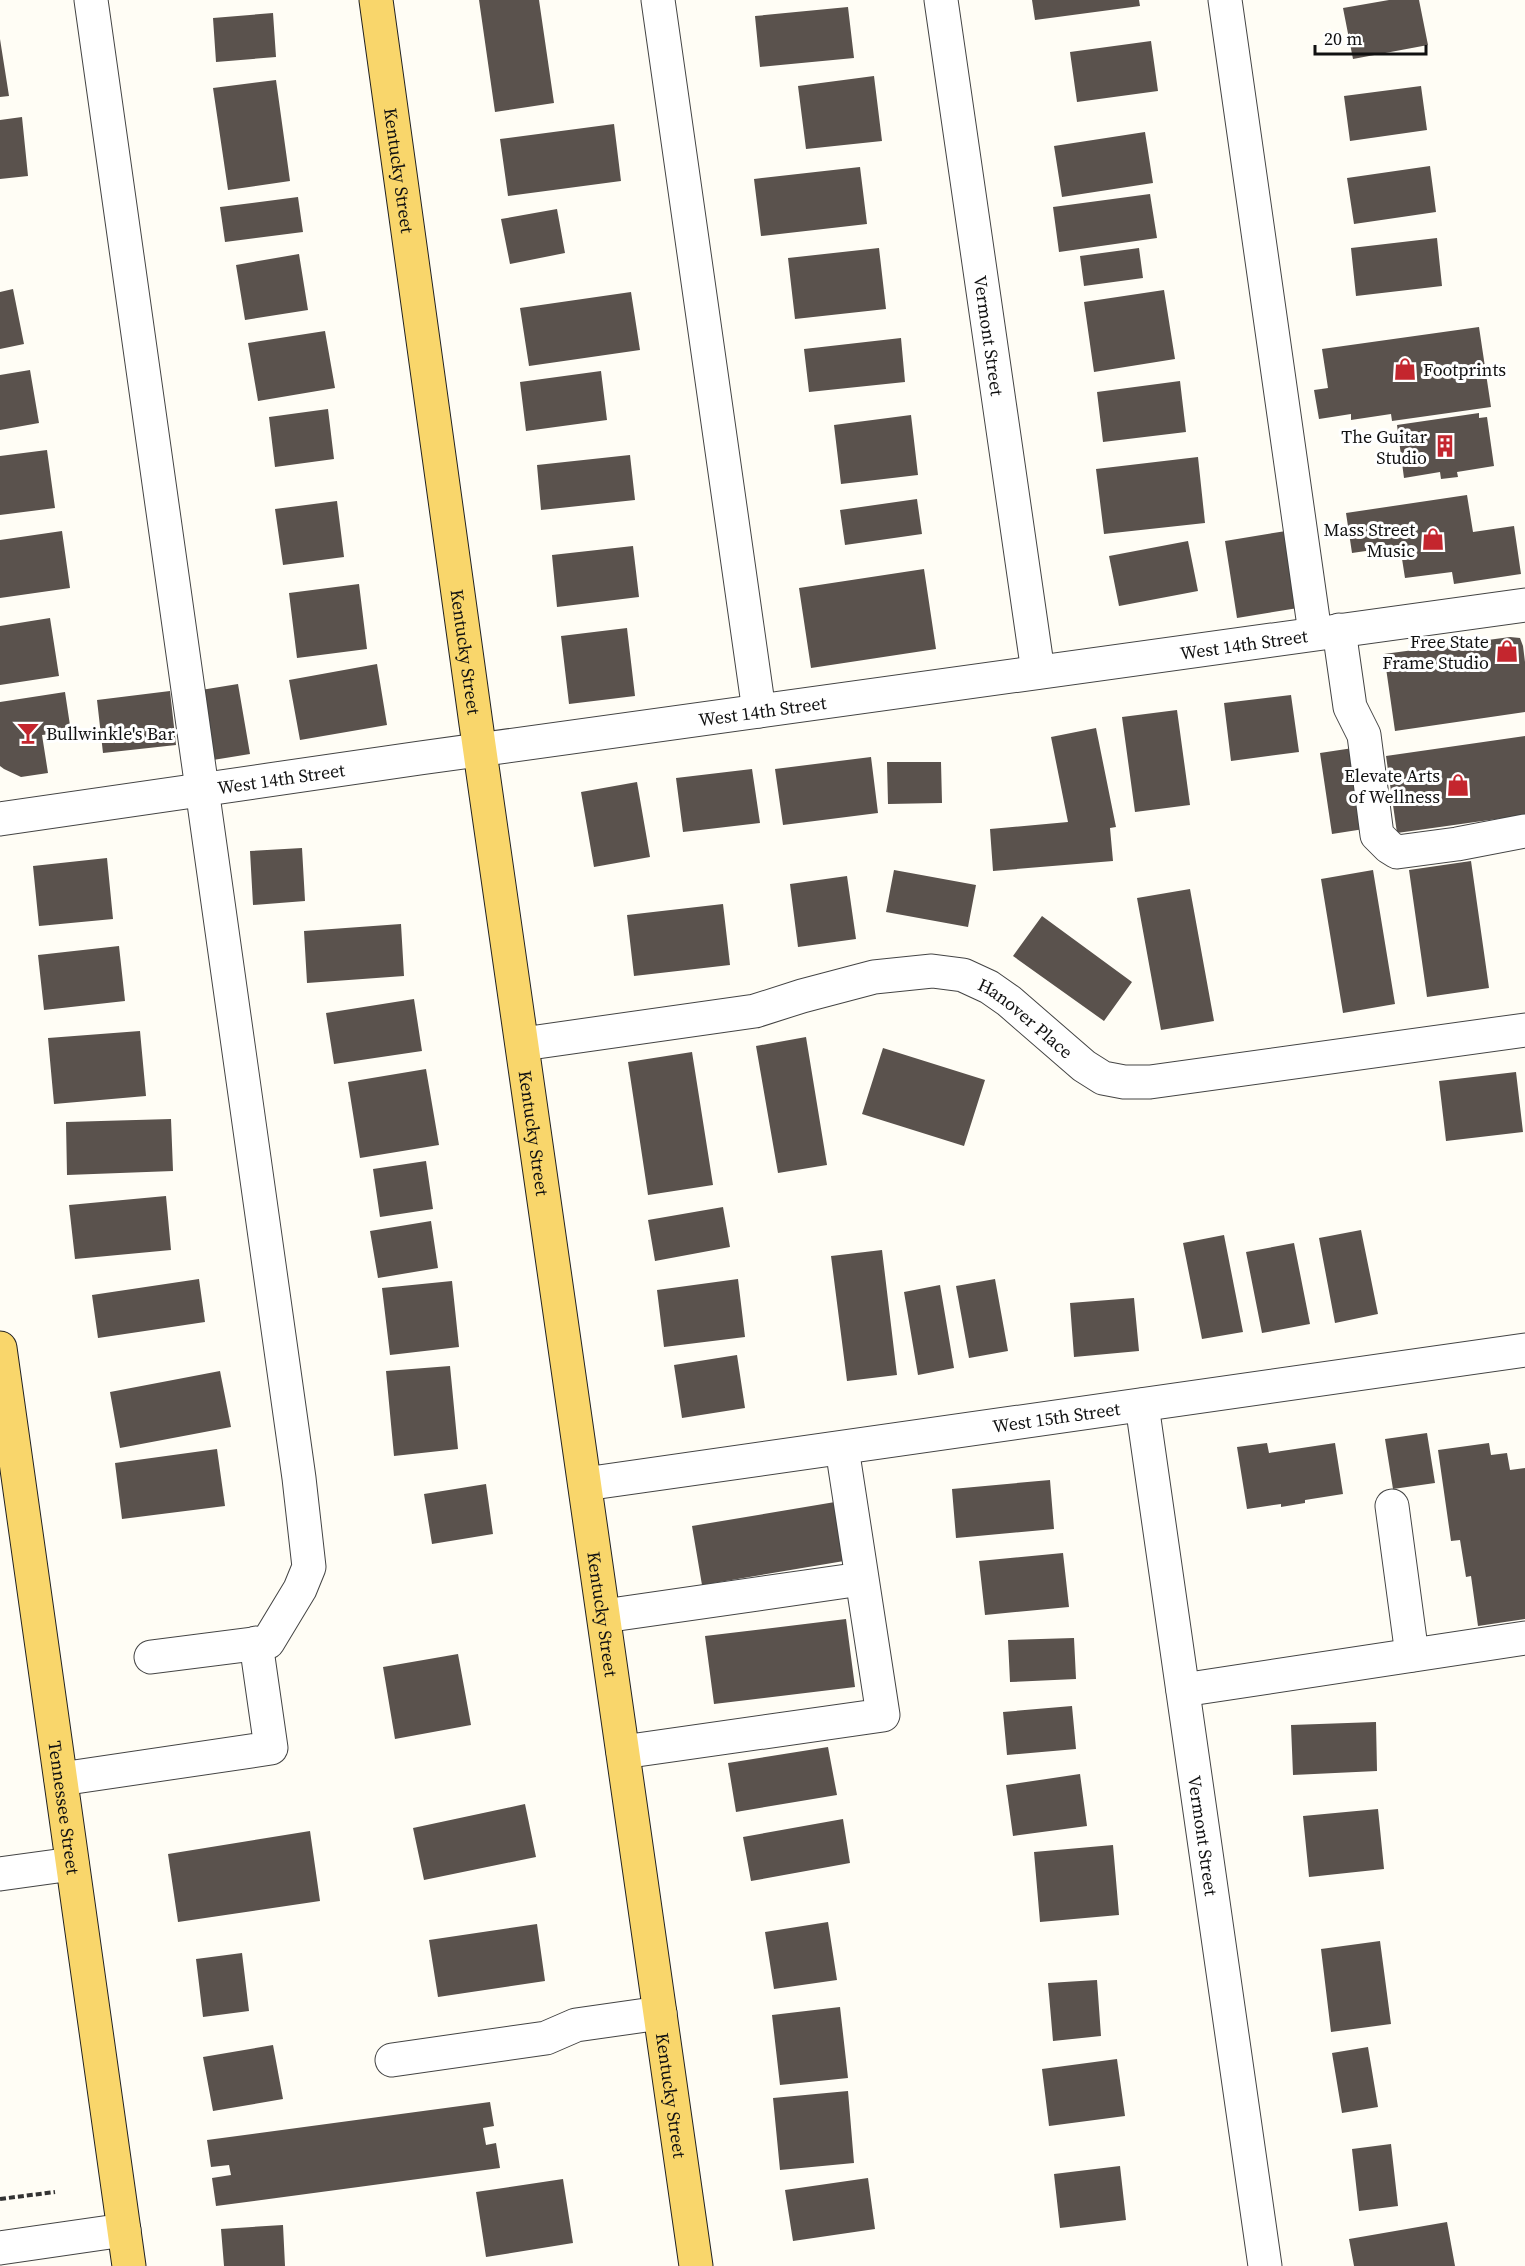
<svg xmlns="http://www.w3.org/2000/svg" width="1525" height="2266" font-family="'Source Serif 4',serif">
<style>
.building{fill:#5a524d}
.lines{fill:none;stroke-linecap:round;stroke-linejoin:round}
.minor-casing{stroke:#444;stroke-width:35}
.major-casing{stroke:#222;stroke-width:35}
.path{stroke:#333;stroke-width:4;stroke-dasharray:6 3;stroke-linecap:butt}
.minor{stroke:#fff;stroke-width:33}
.major{stroke:#f9d66b;stroke-width:33}
.labels{text-anchor:middle;dominant-baseline:central;stroke-width:6;stroke-linejoin:round;paint-order:stroke}
.street-label{font-size:18px;fill:#111;stroke:#fff}
.poi-label{font-size:18px;fill:#111;stroke:#fff;text-anchor:end}
</style>
<rect width="100%" height="100%" fill="#fffdf5"/>
<path class="building" d="M479 0H539L554 103 495 112Z
M1032 0H1139L1140 6 1035 20Z
M1389 0H1419L1428 45 1353 59 1343 8Z
M848 7 854 58 760 67 755 16Z
M273 13 276 57 216 62 213 18Z
M0 39 9 96 0 97Z
M1151 41 1158 91 1077 102 1070 52Z
M874 76 882 141 806 149 798 86Z
M276 80 290 181 228 190 213 88Z
M1421 86 1427 130 1350 141 1344 96Z
M22 117 28 176 0 179V120Z
M614 124 621 181 508 196 500 139Z
M1145 132 1153 183 1062 197 1054 146Z
M1430 166 1436 212 1354 224 1347 178Z
M860 167 867 224 761 236 754 179Z
M1150 194 1157 238 1059 252 1053 207Z
M298 197 303 232 225 242 220 207Z
M557 209 565 253 510 264 501 219Z
M1437 238 1442 286 1356 296 1351 248Z
M879 248 886 309 795 319 788 258Z
M1139 248 1143 278 1084 286 1080 256Z
M299 254 308 310 245 320 236 265Z
M13 289 24 344 0 349V292Z
M1164 290 1175 359 1094 372 1084 302Z
M631 292 640 350 529 366 520 308Z
M1479 327 1491 407 1392 421 1391 414 1351 420V414L1319 419 1314 390 1328 388 1322 349Z
M325 331 335 388 258 401 248 343Z
M901 338 905 382 809 392 804 349Z
M30 370 39 423 0 430V375Z
M601 371 607 420 526 431 520 382Z
M1180 381 1186 432 1103 442 1097 392Z
M328 409 334 459 275 467 269 417Z
M1479 413V418L1487 417 1494 466 1457 472 1458 477 1441 479 1440 472 1404 478 1397 425Z
M911 415 918 475 841 484 834 425Z
M47 450 55 508 0 515V456Z
M630 455 635 500 541 510 537 465Z
M1198 457 1205 523 1104 534 1096 469Z
M1467 495 1473 532 1514 526 1521 574 1454 584 1452 572 1405 578 1400 546 1352 553 1346 513Z
M917 499 922 534 845 545 840 510Z
M337 501 344 557 283 565 275 509Z
M62 531 70 588 0 598V540Z
M1286 531 1298 608 1237 618 1225 541Z
M1188 541 1198 591 1119 606 1109 556Z
M633 546 639 597 557 607 552 555Z
M924 569 936 649 811 668 799 588Z
M359 584 367 649 297 658 289 593Z
M50 618 59 676 0 685V626Z
M627 628 635 696 569 704 561 636Z
M1510 637 1520 638 1523 646 1525 662V712L1395 731 1384 654Z
M377 664 387 725 300 740 289 680Z
M238 684 250 754 213 760 201 690Z
M170 691 176 745 103 753 97 700Z
M65 692 71 732 42 735 48 773 21 777 4 769 0 766V702Z
M1291 695 1299 752 1231 761 1224 703Z
M1177 710 1190 805 1135 812 1122 717Z
M1096 728 1116 827 1110 828 1113 861 993 871 990 829 1068 822 1051 737Z
M1525 736V815L1397 833 1386 756Z
M1353 748 1364 829 1332 834 1320 753Z
M871 757 878 813 783 825 775 769Z
M887 762H941L942 803 888 804Z
M752 769 760 823 683 832 676 778Z
M637 782 650 857 594 867 581 792Z
M302 848 305 901 253 905 250 851Z
M107 858 113 919 39 926 33 866Z
M1471 861 1489 988 1427 997 1409 870Z
M894 870 976 885 968 927 886 912Z
M1373 870 1395 1004 1343 1013 1321 879Z
M847 876 856 939 798 947 790 884Z
M1190 889 1214 1021 1161 1030 1137 898Z
M723 904 730 965 634 976 627 915Z
M1042 916 1132 982 1104 1021 1013 956Z
M401 924 404 976 307 983 304 931Z
M119 946 125 1001 44 1010 38 955Z
M414 999 422 1051 334 1064 326 1013Z
M140 1031 146 1096 54 1104 48 1038Z
M806 1037 827 1165 778 1173 756 1046Z
M883 1048 985 1080 964 1146 862 1114Z
M692 1052 713 1185 648 1195 628 1062Z
M426 1069 439 1145 360 1158 348 1082Z
M1516 1072 1523 1132 1446 1141 1439 1081Z
M171 1119 173 1171 67 1175 66 1122Z
M426 1161 433 1209 380 1217 373 1169Z
M166 1196 171 1250 75 1259 69 1205Z
M723 1207 730 1247 655 1261 648 1220Z
M431 1221 438 1268 378 1278 370 1231Z
M1361 1230 1378 1314 1335 1323 1319 1238Z
M1224 1235 1243 1332 1202 1339 1183 1243Z
M1294 1243 1310 1324 1262 1333 1246 1252Z
M882 1250 897 1375 847 1381 831 1256Z
M199 1279 205 1322 98 1338 92 1295Z
M738 1279 745 1337 664 1347 657 1290Z
M995 1279 1008 1351 969 1358 956 1286Z
M452 1281 459 1347 390 1355 382 1288Z
M940 1285 954 1368 918 1375 904 1292Z
M1134 1298 1139 1351 1074 1357 1070 1303Z
M737 1355 745 1408 682 1418 674 1365Z
M450 1366 458 1449 394 1456 386 1371Z
M220 1371 231 1427 120 1448 110 1392Z
M1427 1433 1435 1483 1393 1489 1385 1439Z
M1267 1443 1269 1453 1335 1443 1343 1494 1305 1500V1503L1281 1507V1504L1247 1509 1237 1447Z
M1489 1443 1491 1455 1507 1453 1510 1470 1525 1468V1619L1478 1626 1471 1576 1466 1577 1460 1540 1451 1541 1438 1450Z
M217 1449 225 1506 122 1519 115 1463Z
M1050 1480 1054 1529 956 1538 952 1489Z
M486 1484 493 1534 432 1544 424 1494Z
M835 1502 844 1561 702 1585 692 1526Z
M1063 1553 1069 1607 985 1615 979 1561Z
M846 1619 855 1687 714 1704 705 1636Z
M1074 1638 1076 1679 1010 1682 1008 1640Z
M458 1654 471 1725 395 1739 383 1667Z
M1072 1706 1076 1749 1007 1755 1003 1712Z
M1376 1722 1377 1771 1293 1775 1291 1725Z
M828 1747 837 1795 736 1812 728 1763Z
M1080 1774 1087 1826 1013 1836 1006 1785Z
M525 1804 536 1857 424 1880 413 1828Z
M1378 1809 1384 1869 1309 1877 1303 1816Z
M843 1819 850 1863 751 1881 743 1837Z
M310 1831 320 1901 178 1922 168 1854Z
M1113 1845 1119 1915 1040 1922 1034 1852Z
M828 1922 837 1980 774 1989 765 1932Z
M537 1924 545 1981 438 1997 429 1940Z
M1380 1941 1391 2024 1331 2032 1321 1949Z
M242 1953 249 2011 203 2017 196 1959Z
M1097 1980 1101 2036 1053 2041 1048 1983Z
M840 2007 848 2078 780 2085 772 2015Z
M273 2045 283 2099 213 2111 203 2057Z
M1368 2047 1378 2107 1342 2113 1332 2053Z
M1117 2059 1125 2116 1049 2126 1042 2069Z
M848 2091 854 2163 780 2170 773 2098Z
M490 2102 494 2126 483 2128 486 2145 496 2143 500 2168 216 2206 212 2178 231 2175 229 2165 211 2167 207 2140Z
M1391 2144 1398 2206 1359 2211 1352 2149Z
M1120 2166 1126 2220 1060 2228 1054 2174Z
M868 2178 875 2229 793 2241 785 2190Z
M563 2179 573 2243 486 2257 476 2192Z
M1447 2222 1455 2266H1354L1349 2239Z
M283 2225 285 2266H224L221 2229Z"/>
<g class="lines">
<g class="minor-casing">
<g id="minor">
<path d="M91 0 299 1478 309 1567 300 1589 268 1642 151 1657"/>
<path d="M658 0 759 711"/>
<path id="s1" d="M941 0 1038 672"/>
<path d="M1225 0 1315 633"/>
<path d="M1339 630 1350 707 1364 735 1377 835 1389 847 1397 852 1457 844 1525 831"/>
<path id="s2" d="M0 819 420 758 1525 605"/>
<path id="s3" d="M523 1044 755 1011 802 996 874 977 932 971 963 975 989 987 1009 1001 1084 1066 1103 1078 1124 1082H1150L1525 1030"/>
<path id="s4" d="M1142 1405 1265 2266"/>
<path id="s5" d="M585 1484 1525 1350"/>
<path d="M1392 1506 1412 1655"/>
<path d="M604 1616 861 1579"/>
<path d="M1183 1690 1525 1638"/>
<path d="M623 1752 883 1715 842 1448"/>
<path d="M61 1779 271 1748 256 1643"/>
<path d="M0 1874 72 1864"/>
<path d="M392 2060 546 2038 576 2025 660 2013"/>
<path d="M0 2248 124 2230"/>
</g>
</g>
<g class="major-casing">
<g id="major">
<path id="s6" d="M376 0 476 724 696 2266"/>
<path id="s7" d="M0 1348 129 2266"/>
</g>
</g>
<path class="path" d="M0 2199 55 2192"/>
<use href="#minor" class="minor"/>
<use href="#major" class="major"/>
</g>
<defs>
<g id="shop-bare" transform="scale(1.8)"><path d="M-5-2.5h2.3a2.7 3.5 0 0 1 5.4 0H5L5.5 6h-11ZM-1.5-2.5h3a1.5 2.3 0 0 0-3 0Z" fill="#c4262e" stroke="#fff" stroke-width="2.5" paint-order="stroke"/></g>
<g id="building-bare" transform="scale(1.8)"><path d="M-4-6H4V6H1V3H-1V6H-4ZM-2.5-4.3h1.7v1.8h-1.7ZM.8-4.3h1.7v1.8H.8ZM-2.5-1h1.7V.8h-1.7ZM.8-1h1.7V.8H.8Z" fill="#c4262e" stroke="#fff" stroke-width="2.5" paint-order="stroke"/></g>
<g id="bar-bare" transform="scale(1.8)"><path d="M-6-5H6L.8 .8V4.5H3.5V6h-7V4.5H-.8V.8Z" fill="#c4262e" stroke="#fff" stroke-width="2.5" paint-order="stroke"/></g>
</defs>
<g fill-rule="evenodd">
<use href="#shop-bare" x="1405" y="369"/>
<use href="#building-bare" x="1445" y="446"/>
<use href="#shop-bare" x="1433" y="539"/>
<use href="#shop-bare" x="1507" y="651"/>
<use href="#bar-bare" x="28" y="733"/>
<use href="#shop-bare" x="1458" y="785"/>
</g>
<g class="labels">
<g class="street-label">
<text stroke="none"><textPath href="#s6" startOffset="172">Kentucky Street</textPath></text>
<text stroke="none"><textPath href="#s1" startOffset="339">Vermont Street</textPath></text>
<text stroke="none"><textPath href="#s2" startOffset="1256">West 14th Street</textPath></text>
<text stroke="none"><textPath href="#s6" startOffset="658">Kentucky Street</textPath></text>
<text stroke="none"><textPath href="#s2" startOffset="770">West 14th Street</textPath></text>
<text stroke="none"><textPath href="#s2" startOffset="284">West 14th Street</textPath></text>
<text stroke="none"><textPath href="#s3" startOffset="524">Hanover Place</textPath></text>
<text stroke="none"><textPath href="#s6" startOffset="1144">Kentucky Street</textPath></text>
<text stroke="none"><textPath href="#s5" startOffset="476">West 15th Street</textPath></text>
<text stroke="none"><textPath href="#s6" startOffset="1630">Kentucky Street</textPath></text>
<text stroke="none"><textPath href="#s7" startOffset="464">Tennessee Street</textPath></text>
<text stroke="none"><textPath href="#s4" startOffset="435">Vermont Street</textPath></text>
<text stroke="none"><textPath href="#s6" startOffset="2116">Kentucky Street</textPath></text>
</g>
<g class="poi-label">
<text x="1423" y="369" text-anchor="start">Footprints</text>
<text x="1427" y="436">The Guitar<tspan x="1427" dy="21">Studio</tspan></text>
<text x="1415" y="529">Mass Street<tspan x="1415" dy="21">Music</tspan></text>
<text x="1489" y="641">Free State<tspan x="1489" dy="21">Frame Studio</tspan></text>
<text x="46" y="733" text-anchor="start">Bullwinkle's Bar</text>
<text x="1440" y="775">Elevate Arts<tspan x="1440" dy="21">of Wellness</tspan></text>
</g>
</g>
<path d="M1315 45v9h111v-9" fill="none" stroke="#111111" stroke-width="3"/>
<text x="1324" y="45" font-size="18" fill="#111111" stroke="#ffffff" stroke-width="4.5" paint-order="stroke">20 m</text>
</svg>
